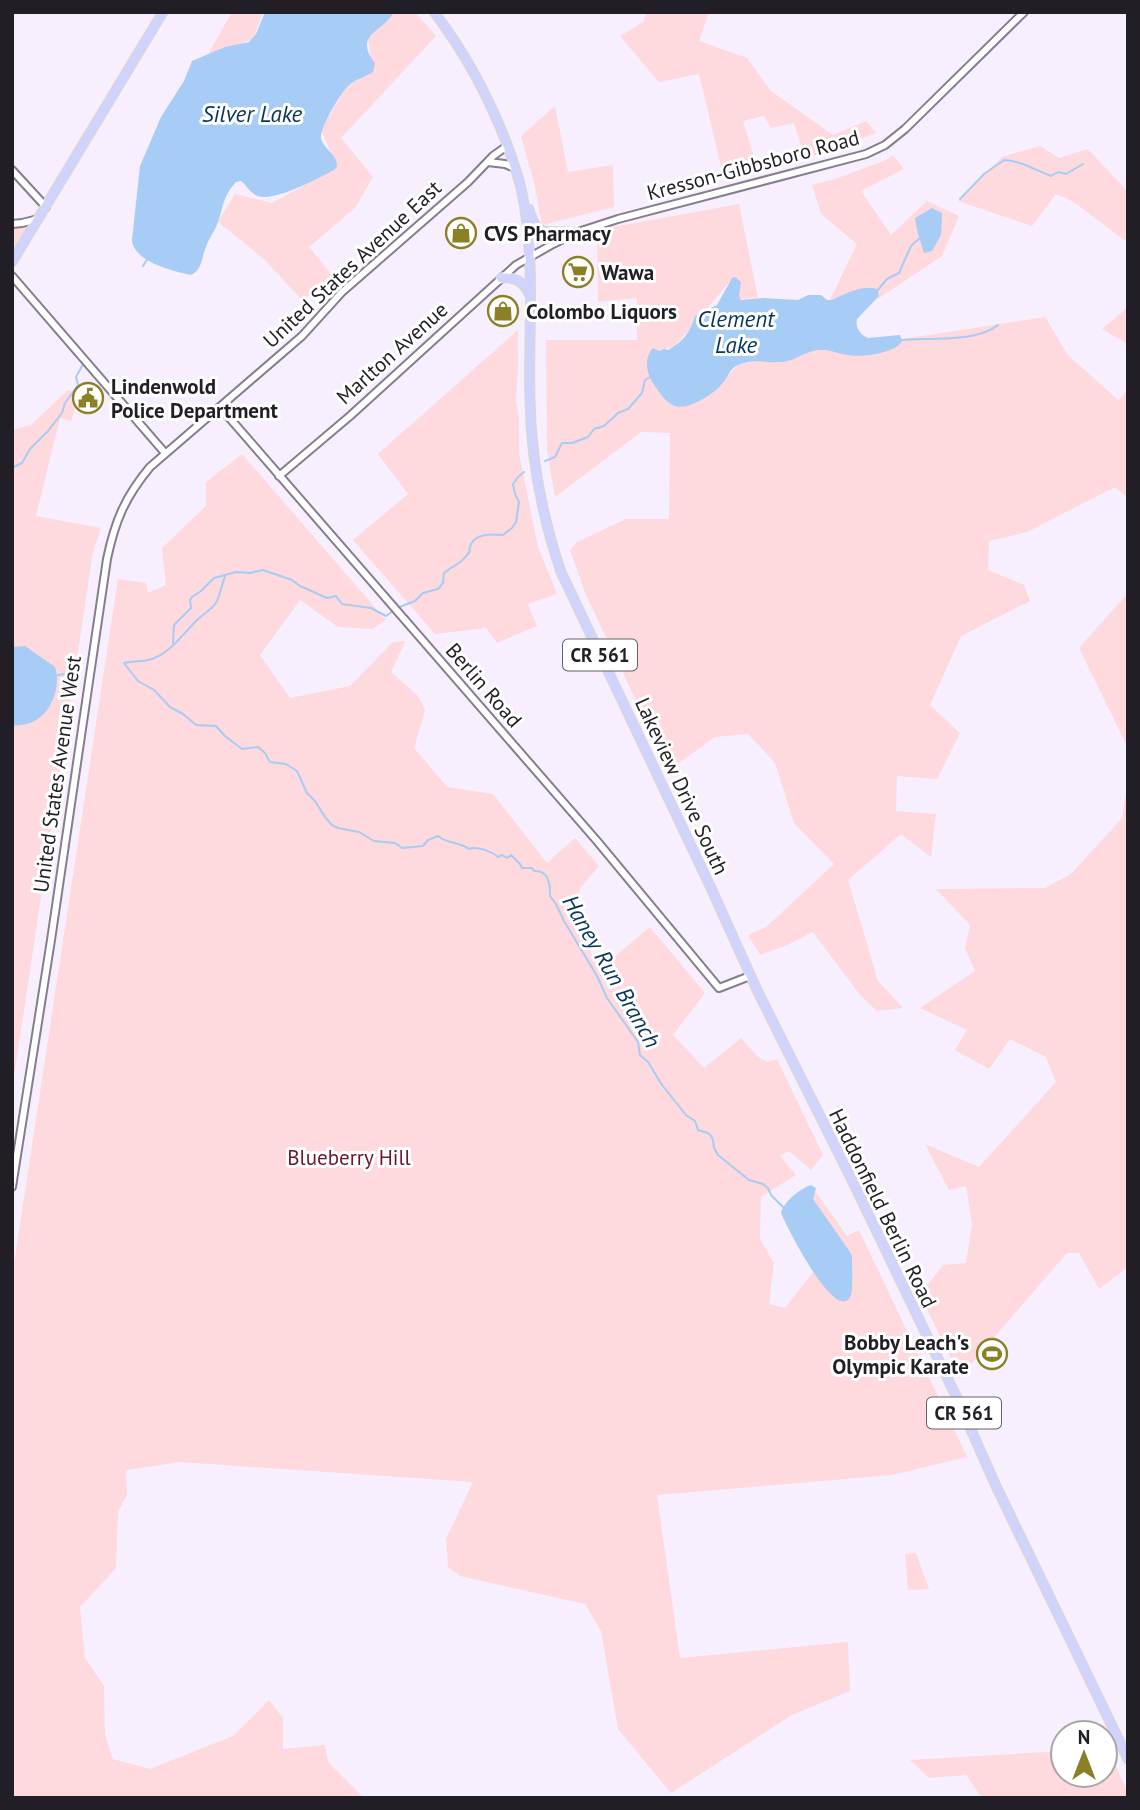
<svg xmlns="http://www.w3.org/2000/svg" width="1140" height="1810" font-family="'PT Sans',sans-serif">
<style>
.green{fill:#fed9dd}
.water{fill:#a7ccf5}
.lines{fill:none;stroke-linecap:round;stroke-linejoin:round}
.stream{stroke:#a7ccf5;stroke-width:2}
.minor-casing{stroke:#877d8e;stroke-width:10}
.major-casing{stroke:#d7d6d8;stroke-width:11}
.minor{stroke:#fff;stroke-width:6}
.major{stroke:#d0d3fd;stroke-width:8}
.labels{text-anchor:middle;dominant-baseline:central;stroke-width:6;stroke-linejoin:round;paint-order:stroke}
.shield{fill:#fff;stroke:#646266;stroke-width:2}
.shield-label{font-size:19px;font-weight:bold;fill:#221e25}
.street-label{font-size:21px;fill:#221e25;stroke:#fff}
.poi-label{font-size:21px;font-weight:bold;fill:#221e25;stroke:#fff;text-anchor:start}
.park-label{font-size:21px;fill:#6a162b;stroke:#fff}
.water-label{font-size:23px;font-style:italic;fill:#06355f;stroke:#fff}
</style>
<rect width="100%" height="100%" fill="#f7effe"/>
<path class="green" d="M232 12H263L253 39 207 56Z
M391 12H415L436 36 341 138 373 177 355 208 309 247 332 275 303 301 264 259 218 222 235 194 272 203 337 167 321 130 347 86 373 72 368 39Z
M647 12H709L699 41 747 58 771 91 833 135 866 121 876 133 828 152 805 158 794 123 771 128 764 116 743 121 758 170 724 179 699 74 659 82 620 36 643 22Z
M555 106 568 172 613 165 614 207 542 225 534 182 521 136Z
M1040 146 1059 158 1088 149 1128 192V243L1074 202 1056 194 1032 226 958 201 1002 157Z
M893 155 904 169 861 191 891 235 927 201 959 216 942 256 879 298 867 287 830 300 857 244 821 214 812 185 835 179 886 160Z
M739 204 758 298 740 299 732 279 675 346 649 354 709 395 739 364 818 350 873 355 903 339 1045 317 1068 355 1118 400 1128 390V498L1115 487 1027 532 989 541 988 570 1024 585 1030 601 961 636 930 705 960 733 937 779 897 776 896 811 936 814 931 857 901 834 848 880 878 981 903 1008 877 1011 860 995 813 932 787 945 760 955 748 935 766 927 834 864 794 823 775 763 748 734 715 737 669 770 586 595 570 550 577 542 626 519H669L670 433 641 432 555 497 547 450 546 340H637V298L598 302 597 230Z
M25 225 27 229 12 252V226Z
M1128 307V344L1102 329Z
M518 330V365L516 401 519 420V453L538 547 557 594 528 604 537 626 497 643 486 628 435 634 353 540 408 494 378 454Z
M68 390 80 394 71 421 60 418 36 516 101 528 93 552 12 1090V430L31 425Z
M242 454 386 620 372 629 338 627 300 600 260 655 290 698 350 686 393 642 404 641 405 642 391 672 418 696 425 710 414 748 447 787 493 794 547 863 575 838 599 866 580 888 575 929 601 968 650 927 705 993 673 1035 704 1068 741 1038 758 1057 767 1062 777 1059 823 1155 811 1170 789 1151 780 1156 796 1175 761 1197 760 1239 774 1263 769 1304 785 1308 813 1272 781 1213 811 1185 847 1236 859 1230 967 1457 892 1475 657 1495 680 1658 848 1642 850 1691 792 1715 671 1793 618 1729 601 1631 585 1604 460 1576 448 1567 446 1539 473 1482 181 1462 126 1470 127 1495 118 1512 116 1568 80 1607 85 1658 104 1686 105 1735 113 1759 150 1769 233 1736 269 1700 283 1718V1749L325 1745 328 1762 364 1798H12V1277L118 579 146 583 148 593 166 585 162 548 206 506V482Z
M1128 593V748L1079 648Z
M1128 782V1267L1099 1289 1079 1253H1067L960 1377 920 1295 943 1265 966 1263 972 1225 966 1186 949 1190 925 1144 979 1167 1056 1082 1046 1057 1010 1039 989 1069 955 1050 967 1030 920 1008 975 971 965 948 970 925 936 889 1045 888 1071 874 1122 818Z
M916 1553 929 1589 908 1590 905 1554Z
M1107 1748 1128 1792V1798H982L966 1775 929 1778 910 1760 1063 1751V1775H1105V1749Z"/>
<path class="water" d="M265 12H394C382 33 353 34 375 63L373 72C366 77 356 79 349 85 341 92 319 129 321 139 325 150 338 155 337 167L334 170C318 178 275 202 258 196 251 194 247 186 241 181L236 182C221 198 224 209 216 227 213 234 208 240 206 247 201 258 203 269 191 275 173 271 134 262 132 240L140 166 161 117 184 81 192 61 225 47 249 42 256 34Z
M932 208 942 213 941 235 932 251 924 253 918 234 915 218Z
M735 277 741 282 739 296 741 300 763 298 798 300 808 295H821L827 300H831C846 294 862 284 877 289L879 296 857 319C855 327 860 335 868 338L900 335 902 341C898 348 892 349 884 352 872 356 855 357 842 354 831 351 821 348 810 352 800 355 791 362 780 362 765 363 754 358 738 365 730 368 727 379 721 385 715 392 708 396 699 401 684 409 674 410 662 396 658 390 653 384 650 378 646 367 645 357 653 348L659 351 664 349 668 350C683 342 691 331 695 316L717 305 732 278Z
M25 646 55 667C61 683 53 709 39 718 31 724 22 725 12 726V647Z
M811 1185 816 1188 813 1199 850 1252 852 1257C852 1263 853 1291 851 1295 837 1328 785 1223 781 1213 784 1201 800 1189 811 1185Z"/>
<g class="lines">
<path class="stream" d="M960 199 984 174 1004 160C1021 161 1035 170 1051 176L1058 172 1066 174 1083 164
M143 266 148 258
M877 291 887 279 899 273 911 246 920 238
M900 340C929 337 976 343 998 325
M545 461 555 457 562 443H572L588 437 594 429 604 426 618 413 628 409 642 393 645 380 650 377
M12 468 22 463 30 449 48 431 62 413 65 403 78 385 76 377 82 366
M225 576C224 578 218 600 217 601 212 610 204 613 197 620 184 633 170 653 152 659 143 662 133 661 124 663L138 681 154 690 170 707 183 714 196 725 216 726 225 736 242 749 258 747 265 753 270 762 286 764 297 771 307 793 315 801 325 817 332 825 338 828 359 832 374 841 395 843 402 848 423 846 428 840 438 836C447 844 460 842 469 849 478 846 491 851 498 857L502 855 507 858 511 855 520 864 522 868H532L534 871C549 870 550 884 550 896L556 904 564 921 597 976 607 998 638 1042 640 1055 648 1062 662 1085 686 1115 695 1121 698 1130 708 1133 711 1136 713 1140 714 1148 718 1155 749 1180 763 1184 768 1188 771 1195 783 1207
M397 608 415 601 423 593 438 589 443 583 444 573C451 567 462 563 467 555 473 548 467 553 471 544 477 533 492 534 503 535L512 528 516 522 519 502 515 494 513 484 518 477 524 472
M173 643 174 625 191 608 190 600 192 597 201 591 214 578 236 572 250 573 263 570 292 580 300 586 327 598 336 596 342 604 371 608 386 616 393 611
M58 675 64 674"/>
<g class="minor-casing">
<path id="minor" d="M488 162 505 164 515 168
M12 170 46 207
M12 224 22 223 38 219
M12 276 165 453
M220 407 597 841 719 988 750 976
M279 476 350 416 516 265 553 244 575 233 618 219 866 154 885 145 905 129 1024 12
M12 1187 51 940 107 559C115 521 125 497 150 467L302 336 342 292 468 182 493 156 507 146"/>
</g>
<g class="major-casing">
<path id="major" d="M434 12C467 55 489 97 508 147 513 162 519 177 522 193 536 261 528 331 530 400 531 459 542 516 561 572L711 888 757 990 850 1176 956 1396 996 1486 1128 1759
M529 209C537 242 550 228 575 233
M12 262 163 12
M501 278C514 276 524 282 529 294"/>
</g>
<use href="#minor" class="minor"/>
<use href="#major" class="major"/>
</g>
<defs>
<g id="shop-ring" transform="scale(1.575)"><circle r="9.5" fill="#fff" stroke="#8c8026" stroke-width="1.5"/><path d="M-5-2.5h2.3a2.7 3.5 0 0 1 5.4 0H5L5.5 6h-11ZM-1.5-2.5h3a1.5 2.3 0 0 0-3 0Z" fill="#8c8026"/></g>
<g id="supermarket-ring" transform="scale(1.575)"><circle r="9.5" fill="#fff" stroke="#8c8026" stroke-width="1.5"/><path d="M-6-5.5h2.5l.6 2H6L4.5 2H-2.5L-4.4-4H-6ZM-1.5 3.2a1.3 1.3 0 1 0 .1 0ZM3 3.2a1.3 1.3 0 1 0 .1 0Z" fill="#8c8026"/></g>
<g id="civic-ring" transform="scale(1.575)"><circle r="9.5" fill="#fff" stroke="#8c8026" stroke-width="1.5"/><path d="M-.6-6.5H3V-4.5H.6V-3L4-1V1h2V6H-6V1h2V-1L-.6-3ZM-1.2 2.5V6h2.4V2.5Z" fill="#8c8026"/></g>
<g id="stadium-ring" transform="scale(1.575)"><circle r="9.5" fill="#fff" stroke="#8c8026" stroke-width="1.5"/><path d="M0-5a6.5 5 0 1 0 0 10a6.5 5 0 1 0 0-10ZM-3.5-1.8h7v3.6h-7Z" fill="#8c8026"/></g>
</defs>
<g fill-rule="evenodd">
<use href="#shop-ring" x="461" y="233"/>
<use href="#supermarket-ring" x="578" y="272"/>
<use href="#shop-ring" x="503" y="311"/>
<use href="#civic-ring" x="88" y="398"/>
<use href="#stadium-ring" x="992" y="1354"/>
</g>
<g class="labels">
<g class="shield">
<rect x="563" y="639.5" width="74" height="31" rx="5"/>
<rect x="927" y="1397.5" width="74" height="31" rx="5"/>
</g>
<g class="shield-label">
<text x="600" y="655">CR 561</text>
<text x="964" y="1413">CR 561</text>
</g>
<g class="street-label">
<text transform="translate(753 165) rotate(-15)">Kresson-Gibbsboro Road</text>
<text transform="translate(352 264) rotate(-43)">United States Avenue East</text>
<text transform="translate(392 353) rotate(-42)">Marlton Avenue</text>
<text transform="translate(484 685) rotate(49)">Berlin Road</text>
<text transform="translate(57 774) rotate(-82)">United States Avenue West</text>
<text transform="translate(682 786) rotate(65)">Lakeview Drive South</text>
<text transform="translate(883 1208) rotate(64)">Haddonfield Berlin Road</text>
</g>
<g class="poi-label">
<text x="484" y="233">CVS Pharmacy</text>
<text x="601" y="272">Wawa</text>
<text x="526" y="311">Colombo Liquors</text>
<text x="111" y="386">Lindenwold<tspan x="111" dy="24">Police Department</tspan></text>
<text x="969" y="1342" text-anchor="end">Bobby Leach's<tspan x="969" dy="24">Olympic Karate</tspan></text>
</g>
<g class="park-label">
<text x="349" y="1157">Blueberry Hill</text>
</g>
<g class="water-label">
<text x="252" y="113">Silver Lake</text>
<text x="736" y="318">Clement<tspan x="736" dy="26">Lake</tspan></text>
<text transform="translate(612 971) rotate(60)">Haney Run Branch</text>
</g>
</g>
<rect width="1140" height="1810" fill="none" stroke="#221e25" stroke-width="28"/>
<g transform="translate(1084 1754)"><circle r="33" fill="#ffffff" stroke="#a7a5a8" stroke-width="2"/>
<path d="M0-5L12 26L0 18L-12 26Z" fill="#8c8026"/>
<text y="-10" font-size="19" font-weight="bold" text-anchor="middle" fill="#221e25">N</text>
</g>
</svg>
